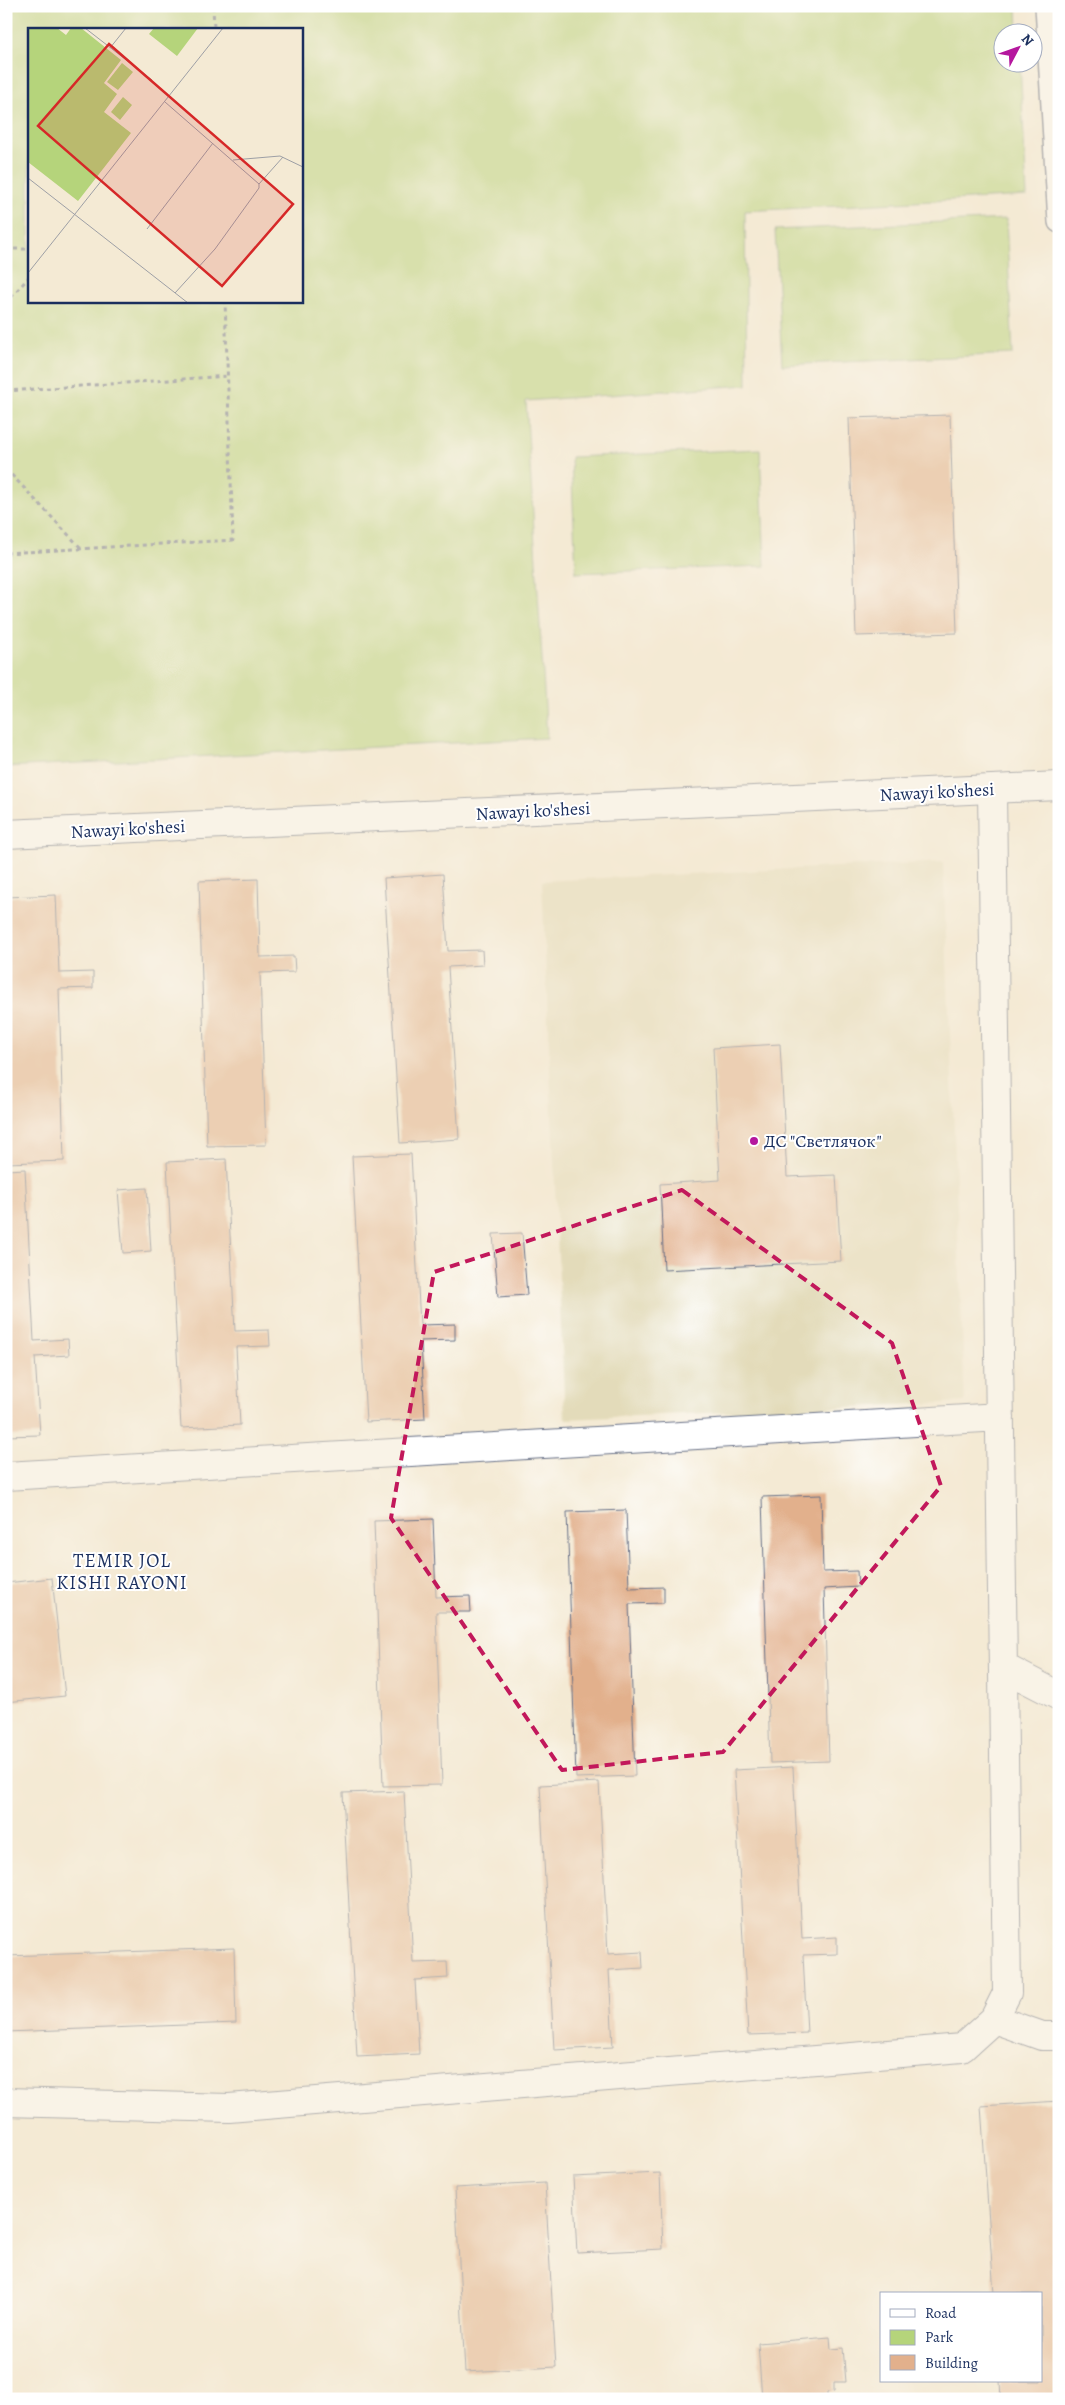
<svg xmlns="http://www.w3.org/2000/svg" width="1065" height="2405" font-family="Alegreya,serif">
<style>
.built{fill:#e3dbba}
.green{fill:#b5d47b;stroke:#68826c;fill-rule:evenodd}
.building{fill:#e2b08c}
.lines{fill:none;stroke-linecap:round;stroke-linejoin:round}
.service-casing{stroke:#677087;stroke-width:24}
.minor-casing{stroke:#677087;stroke-width:30}
.tertiary-casing{stroke:#677087;stroke-width:30}
.path{stroke:#677087;stroke-width:3;stroke-dasharray:4 4;stroke-linecap:butt}
.service{stroke:#fff;stroke-width:21}
.minor{stroke:#fff;stroke-width:28}
.tertiary{stroke:#fff;stroke-width:28}
.marked{fill:none;stroke:#c2185b;stroke-width:4;stroke-dasharray:10 6;stroke-linejoin:round}
.poi-dot{fill:#b5179e;stroke:#fff;stroke-width:2}
.labels{text-anchor:middle;dominant-baseline:central;stroke-width:4;stroke-linejoin:round;paint-order:stroke}
.street-label{font-size:18px;fill:#1b2f5e;stroke:#fff}
.poi-label{font-size:18px;fill:#1b2f5e;stroke:#fff;text-anchor:start}
.neighbourhood-label{font-size:19px;letter-spacing:1px;fill:#1b2f5e;stroke:#fff}
.inset-road{fill:none;stroke:#9d9fa5;stroke-width:1}
.view{fill:#d62828;fill-opacity:0.15;stroke:#d62828;stroke-width:2.5}
.inset-edge{fill:none;stroke:#1b2f5e;stroke-width:2.5}
</style>
<rect width="100%" height="100%" fill="#fff"/>
<filter id="ink" filterUnits="userSpaceOnUse"><feTurbulence type="fractalNoise" baseFrequency=".02" numOctaves="2"/><feDisplacementMap in="SourceGraphic" scale="10" xChannelSelector="R" yChannelSelector="G"/><feConvolveMatrix kernelMatrix="1 2 1 2 8 2 1 2 1" color-interpolation-filters="sRGB"/></filter>
<filter id="wash" filterUnits="userSpaceOnUse"><feTurbulence type="fractalNoise" baseFrequency=".0096" numOctaves="4" result="noise"/><feDisplacementMap in="SourceGraphic" scale="20" xChannelSelector="R" yChannelSelector="G"/><feGaussianBlur stdDeviation="1.12" result="paint"/><feColorMatrix in="noise" values="0 0 0 0 0 0 0 0 0 0 0 0 0 0 0 0 0 1.4 0 .05"/><feComposite in="paint" operator="in"/></filter>
<g filter="url(#wash)">
<rect width="100%" height="100%" fill="#f4ead4"/>
<path class="built" d="M1055 847H1059V970Z
M943 862 965 1402 565 1419 542 881Z"/>
<path class="green" d="M6 6H1017L1018 32H1002V62L1020 63 1027 196 745 211 747 385 526 401 547 738 6 767ZM29 29H301V301H29Z
M1006 219 1013 354 782 365 775 230Z
M760 449 765 566 576 573 571 457Z"/>
<g id="blocks">
<path class="building" d="M950 415 957 633 856 636 849 418Z
M443 874 448 951 482 950 483 965 448 967 459 1139 400 1143 384 878Z
M258 879 260 957 294 956 295 972 260 973 266 1145 207 1146 199 881Z
M56 895 59 973 93 972V988L59 989 64 1161 6 1163V897Z
M780 1044 787 1177 836 1175 841 1261 664 1270 660 1184 720 1180 713 1048Z
M411 1154 420 1325 455 1324V1340L421 1341 425 1419 366 1422 352 1156Z
M226 1159 235 1331 269 1330 270 1346 236 1347 240 1425 181 1428 167 1162Z
M25 1169 34 1341 68 1339 69 1355 35 1357 40 1435 6 1436V1170Z
M147 1188 151 1251 123 1253 118 1190Z
M522 1233 527 1295 498 1297 493 1234Z
M821 1495 823 1572 857 1571 858 1587 824 1589 829 1761 770 1763 762 1497Z
M626 1510 629 1588 664 1587V1603L629 1604 635 1776 576 1778 567 1512Z
M433 1519 436 1597 470 1596 471 1612H436L442 1785 383 1786 374 1521Z
M52 1578 65 1696 6 1702V1583Z
M793 1767 802 1939 837 1937V1954L803 1955 807 2033 748 2035 734 1770Z
M599 1782 608 1954 642 1952 643 1968 609 1970 613 2047 554 2050 540 1785Z
M404 1791 413 1963 447 1962 448 1978 415 1980 419 2054 357 2057 343 1793Z
M234 1948 236 2023 6 2032V1956Z
M1059 2101V2399H1001L1000 2381H1041V2294H994L981 2106Z
M660 2173 663 2249 577 2253 573 2177Z
M545 2183 556 2367 465 2372 455 2188Z
M830 2337 831 2349 843 2348 846 2382H834V2391L827 2392V2399H762L758 2343Z"/>
</g>
</g>
<g filter="url(#ink)">
<use href="#blocks" fill-opacity="0" stroke="#677087" stroke-width="1"/>
<g class="lines">
<g class="service-casing">
<path id="service" d="M1046 6 1059 222"/>
</g>
<g class="minor-casing">
<path id="minor" d="M6 1476 1000 1417
M1003 1667 1059 1696
M994 2019 1042 2036H1059
M6 2102 229 2108 962 2048 994 2019 1007 1993 992 790"/>
</g>
<g class="tertiary-casing">
<path id="tertiary" d="M6 834 1059 786"/>
</g>
<path class="path" d="M213 6 214 29
M6 249H29
M6 303 29 277
M6 391 228 376
M6 469 81 548
M6 553 233 540 225 301"/>
<use href="#service" class="service"/>
<use href="#minor" class="minor"/>
<use href="#tertiary" class="tertiary"/>
</g>
</g>
<path d="M0 0H1065V2405H0ZM682 1190 892 1343 941 1486 723 1752 562 1770 391 1518 434 1272Z" fill="#f4ead4" fill-opacity=".55" fill-rule="evenodd"/>
<path class="marked" d="M682 1190 892 1343 941 1486 723 1752 562 1770 391 1518 434 1272Z"/>
<circle class="poi-dot" cx="754" cy="1141" r="5"/>
<g class="labels">
<g class="street-label">
<text transform="translate(937 792) rotate(-3)">Nawayi ko'shesi</text>
<text transform="translate(533 811) rotate(-3)">Nawayi ko'shesi</text>
<text transform="translate(128 829) rotate(-3)">Nawayi ko'shesi</text>
</g>
<g class="poi-label">
<text x="764" y="1141">ДС "Светлячок"</text>
</g>
<g class="neighbourhood-label">
<text x="122" y="1561">TEMIR JOL<tspan x="122" dy="22">KISHI RAYONI</tspan></text>
</g>
</g>
<g transform="translate(28 28)">
<rect width="275" height="275" fill="#f4ead4"/>
<path d="M0 0H29L38 7 43 0H53L93 32 76 55 89 66 76 84 103 105 50 173 0 134ZM126 0H170L149 28 121 6ZM94 35 105 44 90 62 79 54ZM95 69 104 77 92 92 83 84Z" fill="#b5d47b"/>
<path class="inset-road" d="M57 0 124 52M82 20 98 0M137 74 231 156V160L187 221 147 265M205 132 252 128 275 139M0 150 160 275M231 156 255 129M119 201 185 115M0 245 195 0"/>
<path class="view" d="M81 16 265 176 194 258 10 98Z"/>
<rect width="275" height="275" class="inset-edge"/>
</g>
<rect width="1065" height="2405" fill="none" stroke="#fff" stroke-width="25"/>
<rect x="880" y="2292" width="162" height="90" fill="#ffffff" stroke="#a4acbf"/>
<rect x="890" y="2309" width="25" height="8" fill="#ffffff" stroke="#a4acbf"/>
<text x="925" y="2318" font-size="15" fill="#1b2f5e">Road</text>
<rect x="890" y="2330" width="25" height="15" fill="#b5d47b" stroke="#a4acbf"/>
<text x="925" y="2342" font-size="15" fill="#1b2f5e">Park</text>
<rect x="890" y="2355" width="25" height="15" fill="#e2b08c" stroke="#a4acbf"/>
<text x="925" y="2368" font-size="15" fill="#1b2f5e">Building</text>
<g transform="translate(1018 48) rotate(49)"><circle r="24" fill="#ffffff" stroke="#a4acbf"/>
<path d="M0-4L9 19L0 12L-9 19Z" fill="#b5179e"/>
<text y="-8" font-size="14" font-weight="bold" text-anchor="middle" fill="#1b2f5e">N</text>
</g>
</svg>
